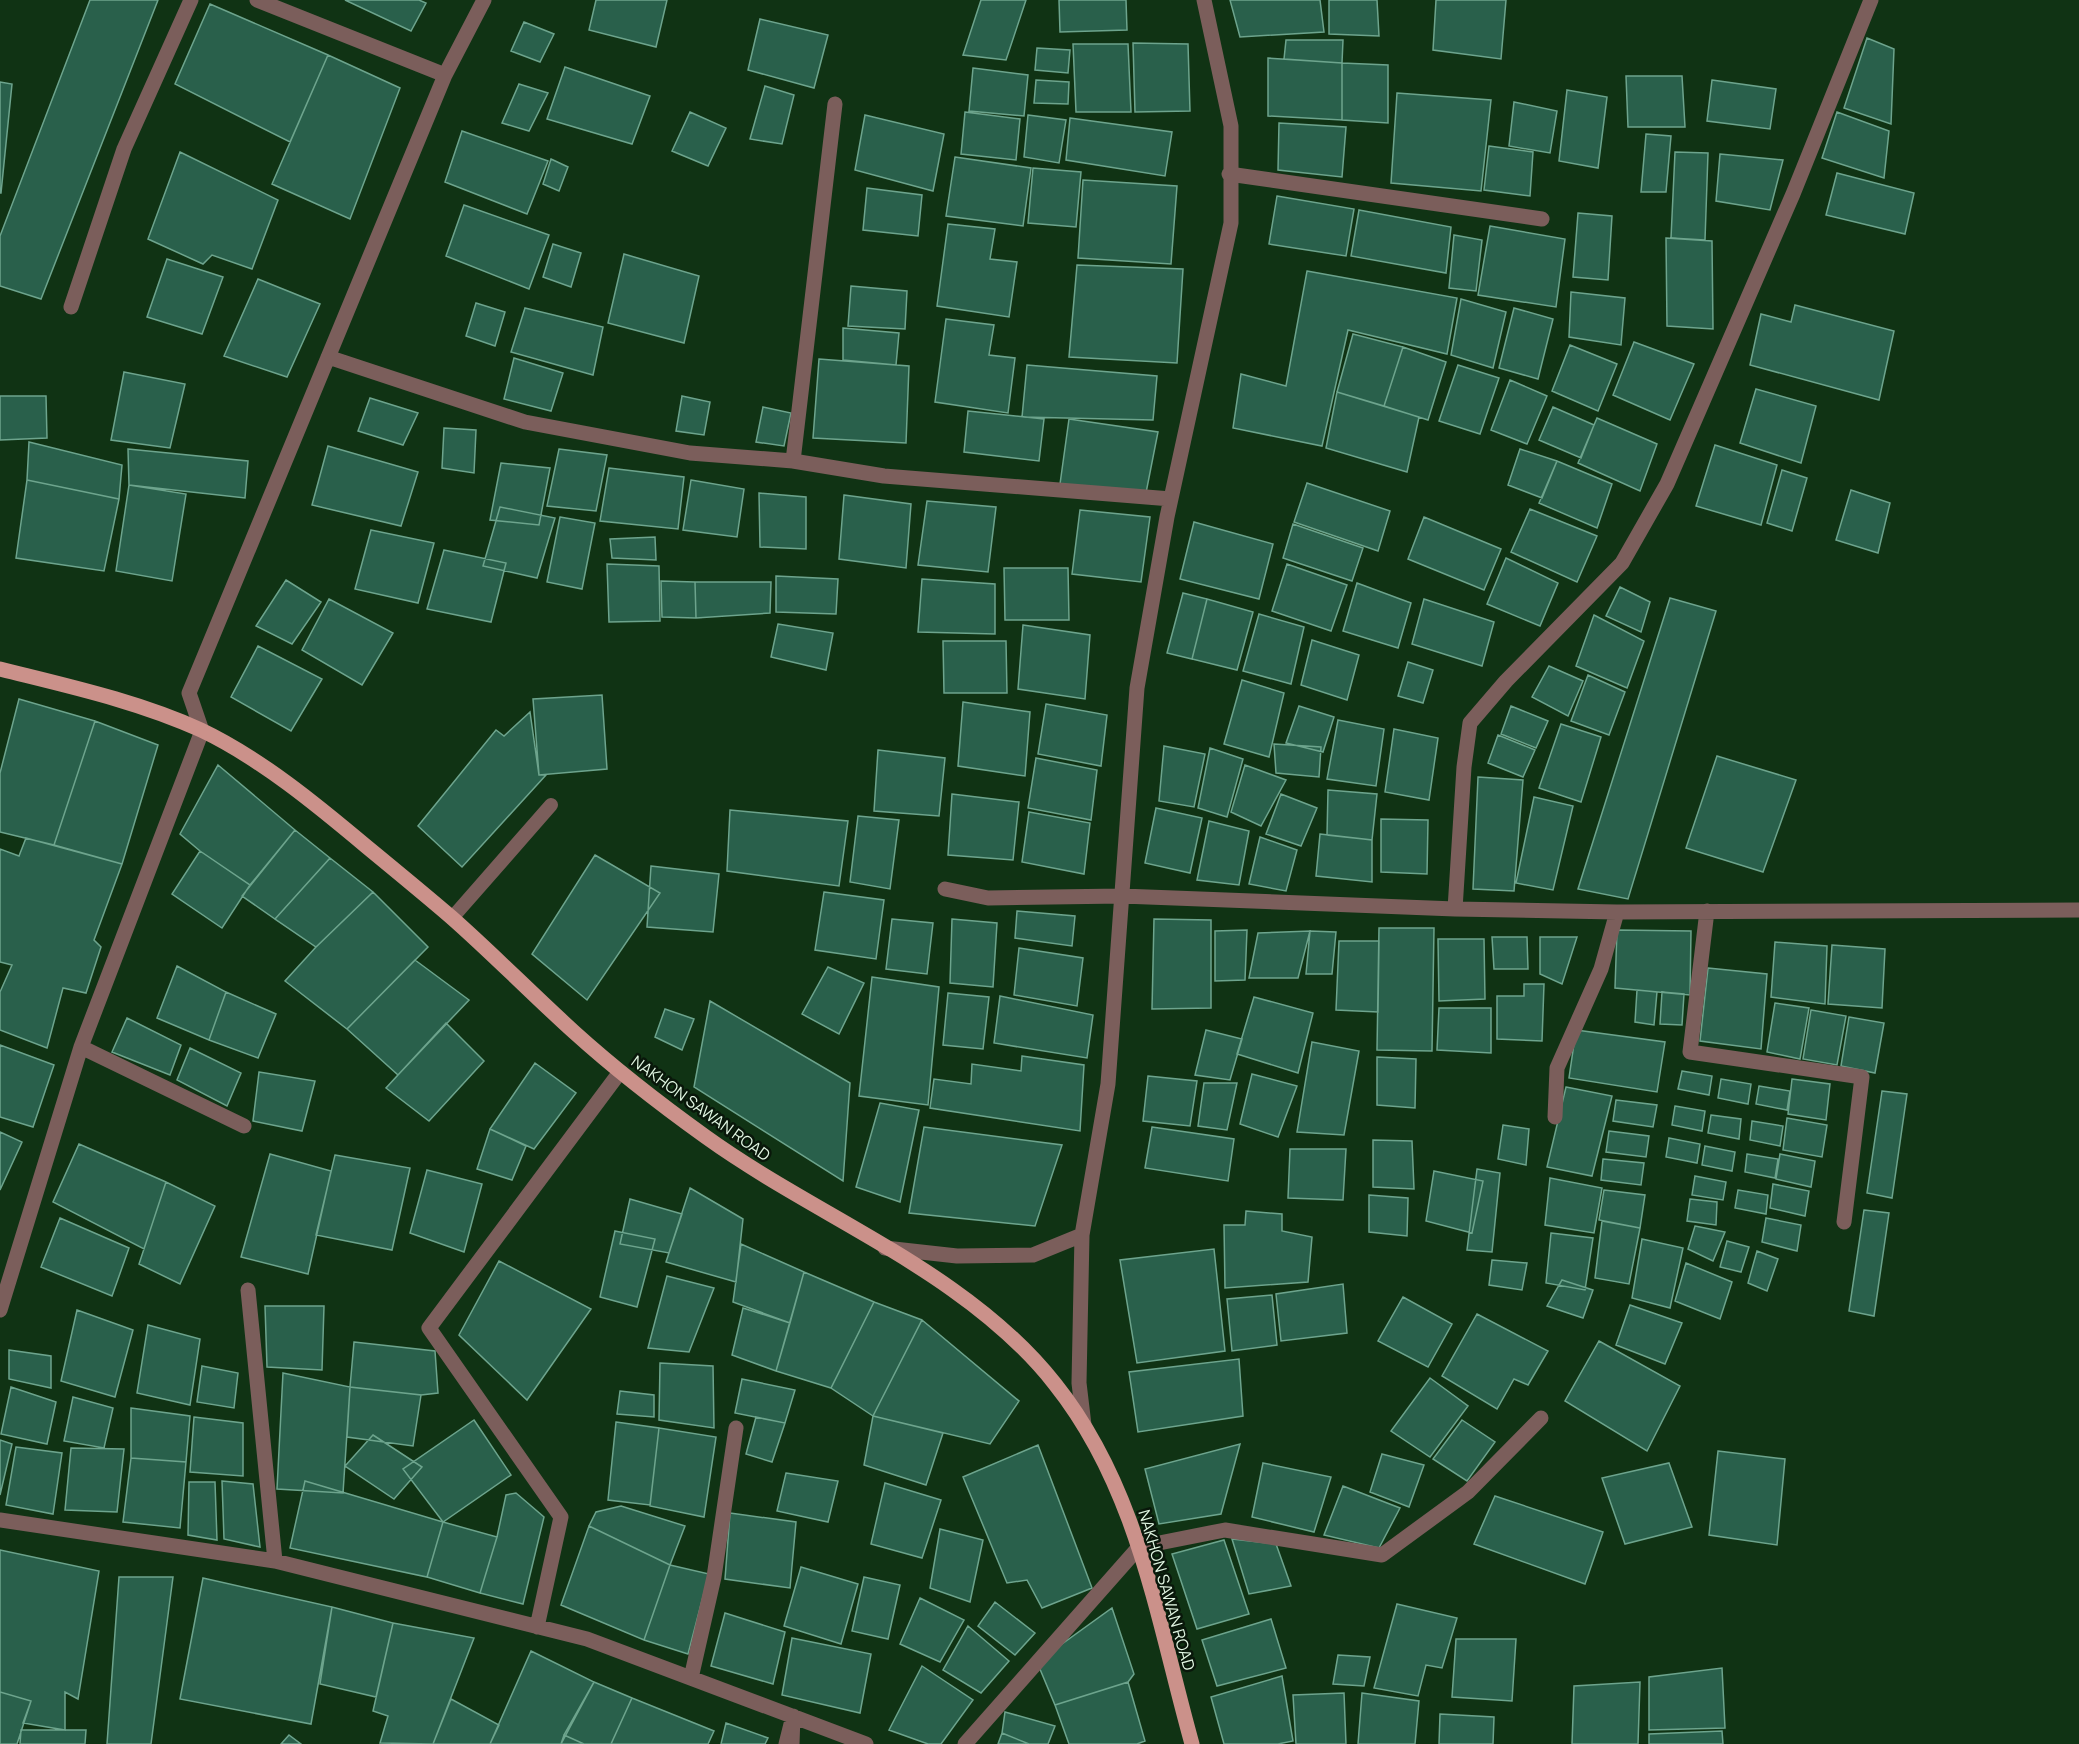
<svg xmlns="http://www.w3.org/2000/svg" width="2079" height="1744" font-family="Manrope,sans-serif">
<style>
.building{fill:#29604b;stroke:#6da48d;stroke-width:1.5}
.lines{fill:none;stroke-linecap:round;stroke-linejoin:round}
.service{stroke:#7b5e5b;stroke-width:14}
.minor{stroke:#7b5e5b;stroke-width:15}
.primary{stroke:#cb918a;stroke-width:15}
.labels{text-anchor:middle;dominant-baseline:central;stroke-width:5;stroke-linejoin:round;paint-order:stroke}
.street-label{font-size:16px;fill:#e2f7e3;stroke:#09170a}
</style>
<rect width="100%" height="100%" fill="#103314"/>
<path class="building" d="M90 0H158L41 299 0 286V236Z
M345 0H419L426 3 411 31Z
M596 0H667L656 47 589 30Z
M981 0H1026L1006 60 963 55Z
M1059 0H1126L1127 30 1060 32Z
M1230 0H1320L1324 32 1240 37Z
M1329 0H1377L1379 36 1329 34Z
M1436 0H1506L1501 59 1433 50Z
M210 4 328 55 290 142 175 84Z
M760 19 828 35 814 88 748 70Z
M524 22 554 34 540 62 511 51Z
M1867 38 1894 49 1891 124 1844 108Z
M1286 40H1343L1342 63 1284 59Z
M1133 43 1188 44 1190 111 1135 112Z
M1073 44H1128L1131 112H1076Z
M1037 48 1070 50 1068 73 1035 70Z
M328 55 400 88 350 219 272 184Z
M1268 58 1342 63V120L1268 116Z
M1342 63 1388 65V123L1342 120Z
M565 67 650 96 632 144 547 119Z
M973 68 1028 75 1024 116 969 111Z
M1626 76H1682L1685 127H1628Z
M1036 80 1069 82 1068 104 1034 103Z
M1712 80 1776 89 1770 129 1707 121Z
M0 82 12 84 1 193H0Z
M519 84 548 93 529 131 502 123Z
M765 86 794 95 782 144 750 139Z
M1567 90 1607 97 1598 168 1559 161Z
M1397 93 1491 100 1481 191 1391 183Z
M1514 102 1557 111 1550 153 1509 146Z
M690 112 726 128 708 166 672 151Z
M965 112 1020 119 1016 160 961 154Z
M1837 112 1889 131 1884 178 1822 158Z
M865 115 944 134 933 191 855 170Z
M1028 115 1066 120 1059 163 1024 157Z
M1070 118 1172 132 1165 176 1066 160Z
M1279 123 1346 127 1342 177 1278 170Z
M462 131 548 161 527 214 445 182Z
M1646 134 1671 136 1666 192H1641Z
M1489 146 1533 152 1530 196 1484 190Z
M180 152 278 200 252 269 212 255 203 264 148 239Z
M1675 152 1708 153 1705 240 1671 238Z
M1720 154 1783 160 1770 210 1716 201Z
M955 157 1031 168 1023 226 946 216Z
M551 159 568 167 559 191 543 184Z
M1033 168 1081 172 1076 227 1028 223Z
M1837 173 1914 193 1905 234 1826 215Z
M1083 180 1177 186 1171 264 1078 258Z
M867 188 922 195 918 236 863 230Z
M1277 196 1354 209 1346 256 1269 244Z
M464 205 549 235 529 289 446 256Z
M1359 210 1451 227 1446 273 1351 256Z
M1578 213 1612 216 1608 280 1573 277Z
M948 224 995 229 990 259 1017 262 1009 317 937 306Z
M1490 226 1565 239 1556 307 1478 295Z
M1454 235 1482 240 1476 291 1449 288Z
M1666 238 1712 241 1713 329 1667 326Z
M553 244 581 253 571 287 543 277Z
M624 254 699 276 684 343 608 323Z
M167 259 223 277 202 334 147 317Z
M1077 265 1183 269 1177 363 1069 357Z
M1307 271 1457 298 1447 354 1348 330 1322 446 1233 428 1241 374 1286 386Z
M258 279 320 304 287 377 224 356Z
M851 286 907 291 905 329 848 326Z
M1571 292 1625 298 1621 345 1569 337Z
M1461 299 1506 312 1493 368 1451 355Z
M476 303 505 312 495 346 466 336Z
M1795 305 1894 331 1879 400 1750 365 1761 314 1791 322Z
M525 308 603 327 593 375 511 352Z
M1514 308 1553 319 1538 379 1499 368Z
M946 319 994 325 989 355 1015 358 1008 413 935 402Z
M843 328 899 333 896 365 843 360Z
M1353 334 1403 347 1384 406 1337 392Z
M1634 342 1694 364 1670 420 1613 395Z
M1570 345 1617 364 1598 411 1552 391Z
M1403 347 1446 362 1428 420 1384 406Z
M514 358 563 373 551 411 504 399Z
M819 359 909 366 906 443 813 438Z
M1027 365 1157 376 1153 420 1022 417Z
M1458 365 1499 378 1480 434 1439 421Z
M124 372 185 384 170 448 111 440Z
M1510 380 1547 396 1527 444 1491 430Z
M1756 389 1816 406 1801 463 1740 443Z
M1337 392 1419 417 1407 472 1326 448Z
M0 396H46L47 438 0 440Z
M682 396 710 402 704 435 676 431Z
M370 398 418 413 403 445 358 431Z
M763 407 791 413 784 446 756 442Z
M1553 407 1594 425 1581 458 1539 440Z
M968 411 1044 419 1039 461 964 452Z
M1597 418 1657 444 1640 491 1578 463Z
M1069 419 1158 432 1146 493 1060 484Z
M444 428 476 430 474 473 442 468Z
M29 442 122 465 119 499 27 480Z
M1715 445 1777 465 1761 525 1696 506Z
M328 446 418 472 401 526 312 505Z
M128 449 248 461 245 498 129 485Z
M559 449 607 455 596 511 547 506Z
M1520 449 1557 461 1542 498 1508 485Z
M1557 461 1612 484 1597 528 1539 503Z
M501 463 550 468 539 525 490 520Z
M609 468 684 477 678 529 600 521Z
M1782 470 1807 478 1792 531 1767 523Z
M27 480 119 499 104 571 16 558Z
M691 480 744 489 737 537 683 530Z
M1307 483 1390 511 1378 551 1294 522Z
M129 485 186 494 172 581 116 571Z
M1851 490 1890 503 1878 553 1836 540Z
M759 493 806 497V549L760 547Z
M844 495 911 504 906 568 839 559Z
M927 501 996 507 988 572 918 565Z
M500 507 555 518 537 578 483 566Z
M1530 509 1597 536 1577 582 1511 552Z
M1080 510 1150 517 1141 582 1072 574Z
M560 517 595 523 582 589 547 582Z
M1424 517 1501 549 1484 590 1408 559Z
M1194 522 1273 544 1259 599 1180 579Z
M1293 524 1363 548 1352 581 1283 558Z
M371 530 434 543 418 603 355 589Z
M655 537 656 560 612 558 610 539Z
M444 550 506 563 491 622 427 609Z
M1506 558 1558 583 1540 626 1487 604Z
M607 564 659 566 660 621 609 622Z
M1287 564 1347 585 1331 631 1272 611Z
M1004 568H1068L1069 620H1005Z
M776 576 838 579 836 614 776 612Z
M922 579 995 584V634L918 632Z
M286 580 321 602 292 644 256 626Z
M661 581 695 582 696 618 662 617Z
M695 582H771L770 613 696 618Z
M1357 583 1411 603 1398 648 1343 631Z
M1620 587 1650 602 1641 632 1606 616Z
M1183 593 1207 599 1192 659 1167 653Z
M1670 598 1716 611 1628 899 1578 889Z
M329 599 393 633 362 685 302 650Z
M1207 599 1253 612 1237 670 1192 659Z
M1424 599 1494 622 1482 666 1412 644Z
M1259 614 1304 627 1291 684 1243 671Z
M1594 615 1644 641 1627 688 1576 666Z
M778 624 833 633 826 670 771 657Z
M1023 625 1090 635 1085 699 1018 689Z
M1312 640 1359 655 1347 700 1301 685Z
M943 641H1006L1007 693H944Z
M258 646 322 679 291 731 231 697Z
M1408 662 1433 670 1423 703 1398 696Z
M1549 666 1583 681 1568 716 1532 697Z
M1588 675 1625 692 1609 735 1571 721Z
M1242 680 1284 693 1269 757 1224 744Z
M602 695 607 769 539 775 533 699Z
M19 699 95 721 54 845 0 832V773Z
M963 702 1030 712 1025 776 958 766Z
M1046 704 1107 715 1101 766 1038 754Z
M1299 706 1334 717 1323 752 1286 743Z
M1511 706 1548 721 1536 748 1501 734Z
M530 712 539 775H546L462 867 418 826 496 730 504 736Z
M1338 720 1384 729 1376 786 1327 779Z
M95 721 158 745 122 864 54 845Z
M1561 724 1601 737 1581 802 1539 788Z
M1394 729 1438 738 1429 800 1385 792Z
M1498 735 1535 750 1523 777 1488 763Z
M1274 744 1321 747 1319 777 1276 773Z
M1164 746 1205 754 1194 807 1159 801Z
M1210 748 1243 759 1227 817 1198 808Z
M878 750 945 758 939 816 874 811Z
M1717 756 1796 780 1763 872 1686 848Z
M1036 758 1097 770 1091 820 1028 808Z
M218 765 295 830 250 885 200 851 180 834Z
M1245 765 1286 780 1261 826 1231 812Z
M1478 777 1523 780 1514 891 1473 889Z
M1328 790 1377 794 1372 840 1327 835Z
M952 794 1019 802 1013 860 948 855Z
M1281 794 1317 808 1301 846 1266 834Z
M1534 797 1573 806 1553 890 1516 883Z
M1156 808 1202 818 1190 873 1145 863Z
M730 810 848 821 839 886 727 871Z
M1029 812 1090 823 1084 874 1022 862Z
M858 816 899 820 890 889 850 882Z
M1381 819 1428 820 1427 874 1381 872Z
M1209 821 1249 831 1239 885 1197 880Z
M295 830 330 858 275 919 242 896Z
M1320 834 1372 840V882L1316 876Z
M1260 837 1297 850 1286 891 1249 884Z
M26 838 122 864 94 940 101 947 86 993 63 988 47 1048 0 1030V992L12 965 0 962V849L19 856Z
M200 851 250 885 222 928 172 894Z
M595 855 660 893 587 1000 532 954Z
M330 858 373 892 316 947 275 919Z
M651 866 719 874 713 932 647 927Z
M373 892 428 947 347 1029 285 981 316 947Z
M824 892 884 900 876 959 815 950Z
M1017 911 1075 916 1072 946 1015 938Z
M892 919 933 923 927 974 886 969Z
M952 919 997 923 993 987 950 983Z
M1154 919 1211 920V1008L1152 1009Z
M1379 928H1434L1432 1051 1377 1050Z
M1247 930 1245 980 1215 981V931Z
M1617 930 1691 931 1690 995 1615 988Z
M1310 931 1336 932 1332 974H1306Z
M1310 931 1298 978H1249L1258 933Z
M1492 937H1527L1528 969H1494Z
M1540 937H1577L1562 984 1540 974Z
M1438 939H1484L1485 999 1439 1001Z
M1339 941H1379L1378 1012 1336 1010Z
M1775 942 1827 946 1825 1004 1771 997Z
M1832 945 1885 949 1882 1008 1828 1004Z
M1019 948 1083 958 1077 1006 1014 995Z
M415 960 469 1000 398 1075 347 1029Z
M177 966 226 992 209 1040 157 1018Z
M828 967 864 983 839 1034 802 1014Z
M1708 968 1767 974 1761 1049 1700 1041Z
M872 977 939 987 928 1105 859 1096Z
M1524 984H1544L1542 1041 1497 1039V996H1524Z
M1637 990 1657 992 1654 1025 1635 1022Z
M226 992 276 1014 258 1058 209 1040Z
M1662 992 1684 994 1682 1025 1660 1024Z
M948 993 989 997 983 1049 943 1045Z
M1000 996 1093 1015 1087 1058 994 1043Z
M1254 997 1313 1013 1298 1073 1237 1054Z
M710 1001 850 1083 843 1181 694 1087Z
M1775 1003 1809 1008 1800 1059 1767 1052Z
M1439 1008H1491V1053L1437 1050Z
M665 1009 694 1019 682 1050 655 1037Z
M1811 1010 1846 1016 1837 1065 1803 1059Z
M1849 1017 1884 1023 1875 1073 1841 1066Z
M127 1018 181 1045 170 1075 112 1052Z
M446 1023 484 1061 429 1121 386 1088Z
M1206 1030 1242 1039 1230 1080 1195 1075Z
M1576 1030 1665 1042 1657 1092 1569 1078Z
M1312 1042 1359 1051 1344 1135 1297 1132Z
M0 1045 54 1065 33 1127 0 1117Z
M190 1048 241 1073 227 1106 177 1080Z
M1022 1056 1084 1065 1080 1131 930 1108 934 1079 971 1084 972 1064 1021 1071Z
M1377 1057 1416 1059 1415 1108 1377 1105Z
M535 1063 576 1093 534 1149 490 1129Z
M1682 1071 1712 1076 1709 1095 1678 1089Z
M259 1072 315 1081 302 1131 253 1121Z
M1252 1074 1297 1086 1278 1137 1240 1124Z
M1148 1076 1197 1081 1190 1126 1143 1121Z
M1721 1079 1751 1084 1748 1104 1718 1098Z
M1792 1079 1830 1084 1826 1120 1788 1114Z
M1204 1083H1237L1227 1130 1198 1126Z
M1759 1086 1790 1091 1787 1110 1756 1104Z
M1566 1087 1612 1096 1592 1176 1547 1167Z
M1882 1091 1907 1094 1892 1198 1867 1193Z
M1616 1100 1657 1105 1653 1127 1613 1121Z
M880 1103 919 1110 900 1202 856 1187Z
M1675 1106 1705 1111 1702 1131 1672 1125Z
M1711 1115 1741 1119 1739 1139 1708 1133Z
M1787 1118 1827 1125 1822 1157 1783 1150Z
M1752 1121 1783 1126 1780 1146 1750 1140Z
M1503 1125 1529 1129 1526 1165 1498 1159Z
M924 1127 1062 1145 1035 1226 909 1213Z
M1152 1127 1234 1139 1228 1181 1145 1168Z
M490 1129 526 1146 512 1180 477 1169Z
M1609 1131 1649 1136 1646 1157 1606 1152Z
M0 1132 22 1142 0 1190Z
M1669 1138 1700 1144 1697 1163 1666 1157Z
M1373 1140 1412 1141 1414 1189 1373 1187Z
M79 1144 166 1182 144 1249 53 1202Z
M1705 1146 1735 1152 1732 1171 1702 1165Z
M1290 1149H1346L1343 1200 1288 1198Z
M270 1154 331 1171 308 1274 241 1257Z
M1747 1154 1778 1159 1775 1178 1745 1172Z
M1780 1154 1815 1161 1811 1187 1776 1179Z
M335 1155 410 1168 392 1250 316 1235Z
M1603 1159 1644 1163 1641 1185 1601 1180Z
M1477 1169 1500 1173 1492 1252 1467 1250Z
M427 1170 482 1184 464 1252 410 1233Z
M1434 1171 1483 1181 1472 1233 1426 1221Z
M1695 1176 1726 1182 1723 1200 1692 1195Z
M1550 1178 1602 1188 1594 1233 1545 1225Z
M166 1182 215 1206 180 1284 139 1264Z
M1773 1184 1809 1191 1805 1216 1770 1208Z
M690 1188 743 1219 736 1282 666 1262Z
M1604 1190 1645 1195 1640 1228 1599 1220Z
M1738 1190 1768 1195 1766 1214 1735 1208Z
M1369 1195 1408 1198 1407 1236 1369 1232Z
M630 1199 682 1214 669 1253 620 1244Z
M1690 1199 1717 1202 1716 1225 1687 1221Z
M1864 1210 1889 1213 1874 1316 1849 1311Z
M1246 1211 1282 1214V1231L1312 1237 1308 1282 1225 1288 1224 1225H1245Z
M60 1218 129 1248 112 1296 41 1267Z
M1766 1218 1801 1225 1797 1251 1762 1242Z
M1602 1221 1640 1228 1629 1284 1595 1278Z
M1695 1226 1725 1232 1713 1261 1688 1249Z
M615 1231 655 1239 637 1307 600 1297Z
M1551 1233 1593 1238 1585 1290 1546 1283Z
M1642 1239 1683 1248 1670 1308 1632 1298Z
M1727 1241 1749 1247 1741 1272 1720 1267Z
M741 1244 804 1272 790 1323 733 1302Z
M1214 1249 1225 1351 1137 1363 1120 1260Z
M1757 1251 1778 1259 1767 1291 1748 1283Z
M1492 1260 1527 1263 1522 1290 1489 1285Z
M499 1261 591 1309 527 1400 459 1335Z
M1686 1263 1732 1282 1720 1319 1675 1301Z
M804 1272 874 1302 831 1388 776 1371Z
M667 1276 714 1288 689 1352 648 1348Z
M1562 1280 1593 1290 1583 1318 1547 1306Z
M1343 1284 1347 1333 1281 1341 1276 1294Z
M1272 1295 1277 1345 1232 1351 1227 1299Z
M1403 1297 1452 1324 1428 1367 1378 1341Z
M874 1302 922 1320 873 1416 831 1388Z
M1630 1305 1682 1323 1665 1364 1616 1345Z
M265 1306H324L322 1370 267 1367Z
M743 1308 790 1323 776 1371 732 1355Z
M77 1310 133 1330 115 1397 61 1381Z
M1477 1314 1548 1351 1528 1385 1514 1379 1497 1409 1442 1376Z
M922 1320 1019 1401 990 1444 873 1416Z
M148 1325 200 1339 190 1405 137 1393Z
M1599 1341 1680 1386 1647 1451 1565 1401Z
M354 1342 435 1351 438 1393 421 1395 350 1387Z
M9 1350 51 1356V1388L9 1379Z
M1239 1359 1243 1416 1138 1432 1129 1372Z
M660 1363 713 1366 714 1428 659 1420Z
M202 1366 238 1373 234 1408 197 1402Z
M283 1373 350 1387 343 1493 277 1489Z
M1430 1378 1468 1406 1430 1457 1391 1431Z
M742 1379 795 1390 785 1423 735 1413Z
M11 1387 56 1402 47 1444 1 1434Z
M350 1387 421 1395 413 1446 347 1437Z
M620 1391 654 1395V1417L617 1414Z
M73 1397 113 1408 104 1448 64 1441Z
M131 1408 190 1416 186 1462 131 1458Z
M873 1416 943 1433 926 1485 864 1465Z
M194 1417 243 1423V1476L190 1472Z
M756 1417 785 1423 772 1462 746 1454Z
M474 1420 511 1475 443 1522 403 1469Z
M1462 1420 1495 1442 1467 1481 1433 1459Z
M616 1422 659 1428 650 1505 608 1500Z
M659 1428 716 1437 704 1517 650 1506Z
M373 1435 422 1467 394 1499 345 1466Z
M0 1440 12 1444 0 1495Z
M1240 1444 1221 1514 1159 1524 1145 1469Z
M1038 1445 1092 1588 1042 1608 1027 1580 1007 1583 963 1477Z
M16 1447 62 1453 53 1514 6 1505Z
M71 1448 124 1449 117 1512 65 1510Z
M1718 1451 1785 1459 1777 1545 1709 1535Z
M1382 1454 1424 1465 1409 1507 1370 1492Z
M131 1458 186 1462 180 1528 123 1522Z
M1263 1463 1331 1477 1314 1532 1252 1517Z
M1669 1463 1692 1527 1625 1544 1602 1478Z
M786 1473 838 1481 828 1522 777 1511Z
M222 1481 253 1484 260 1547 224 1539Z
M305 1481 443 1522 427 1577 290 1548Z
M189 1482H215L217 1540 188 1535Z
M885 1483 941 1500 922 1558 871 1544Z
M1343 1486 1400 1508 1379 1548 1324 1535Z
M516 1493 544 1517 523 1604 480 1593 497 1537 506 1495Z
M1495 1496 1603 1532 1585 1584 1474 1544Z
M621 1506 685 1526 670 1565 589 1526 596 1512Z
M730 1513 796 1522 790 1588 725 1579Z
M443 1522 497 1537 480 1593 427 1577Z
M589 1526 670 1565 644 1640 561 1605Z
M940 1529 983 1540 970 1602 930 1588Z
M1232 1539 1276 1544 1291 1586 1249 1594Z
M1224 1540 1249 1614 1197 1629 1172 1554Z
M0 1550 99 1571 78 1699 65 1692V1730L23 1723 31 1701 0 1692Z
M670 1565 709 1574 688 1654 644 1640Z
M801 1567 858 1584 841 1644 784 1626Z
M119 1577H173L151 1744H107Z
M864 1577 900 1585 888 1639 852 1631Z
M203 1578 332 1607 311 1724 180 1699Z
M920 1598 964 1620 940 1662 900 1644Z
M995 1602 1035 1633 1015 1655 978 1626Z
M1397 1604 1457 1618 1442 1668 1426 1665 1418 1696 1374 1688Z
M332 1607 393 1623 376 1697 320 1684Z
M1112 1608 1134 1674 1128 1682 1055 1705 1037 1662Z
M725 1613 785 1632 773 1684 711 1666Z
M1271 1619 1286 1668 1217 1686 1202 1640Z
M393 1623 474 1638 433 1744 380 1743 388 1716 373 1711Z
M968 1626 1009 1661 981 1693 943 1670Z
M792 1638 871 1654 860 1713 782 1695Z
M1456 1639H1516L1512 1701 1452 1697Z
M531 1651 594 1682 561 1744H490Z
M1338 1655 1370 1657 1364 1686 1333 1684Z
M922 1666 973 1700 941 1744H928L889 1730Z
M1722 1668 1725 1728 1649 1730V1677Z
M1282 1676 1293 1741 1278 1744H1224L1211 1697Z
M594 1682 632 1698 611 1744H584L564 1735Z
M1128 1682 1145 1741 1137 1744H1069L1055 1705Z
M1640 1682 1638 1744H1572L1574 1686Z
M0 1692 31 1701 17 1744H0Z
M1344 1693 1346 1744H1296L1293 1695Z
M1362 1693 1419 1701 1415 1744H1358Z
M632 1698 714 1731 708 1744H611Z
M451 1699 499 1725 490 1744H433Z
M1005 1712 1055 1726 1048 1744H1029L1002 1733Z
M1440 1714 1494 1717 1493 1744H1439Z
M726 1723 768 1738 765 1744H721Z
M21 1730H86L85 1744H20Z
M1722 1731 1723 1744H1649V1734Z
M1002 1733 1029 1744H998Z
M289 1735 301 1744H281Z
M564 1735 584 1744H561Z"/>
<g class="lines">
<path class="service" d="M452 918 551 805"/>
<path class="minor" d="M257 0 445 75
M1229 174 1542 219
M71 307 124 149 191 0
M328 357 525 422 690 453 793 461 884 476 1171 499
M793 461 835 104
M945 889 988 898 1122 896 1455 909 1617 912 2079 910
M1455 909 1464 767 1470 723 1506 681 1622 563 1667 484 1793 194 1871 0
M1707 911 1690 1052 1862 1077 1844 1222
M81 1047 244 1126
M1555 1117 1557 1068 1601 969 1617 912
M885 1248 957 1256 1033 1255 1082 1235
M248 1290 275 1561
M0 1310 81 1047 202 731 189 693 445 75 484 0
M1084 1425 1079 1383 1082 1235 1108 1084 1137 688 1167 517 1231 223V126L1204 0
M0 1520 275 1561 587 1639 866 1744
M537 1627 561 1517 429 1328 620 1072
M691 1678 714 1577 736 1428
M786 1744 793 1716 792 1744
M965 1744 1139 1547 1225 1530 1382 1555 1468 1492 1541 1418"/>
<path class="primary" d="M0 669C68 686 137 701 201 730 260 758 317 805 367 847 395 870 423 893 451 917 493 954 532 994 574 1032 616 1070 660 1104 706 1137 820 1219 967 1272 1055 1384 1138 1488 1157 1619 1192 1744"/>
</g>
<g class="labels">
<g class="street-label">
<text transform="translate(701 1108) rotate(36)">NAKHON SAWAN ROAD</text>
<text transform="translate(1167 1590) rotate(74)">NAKHON SAWAN ROAD</text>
</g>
</g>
</svg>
